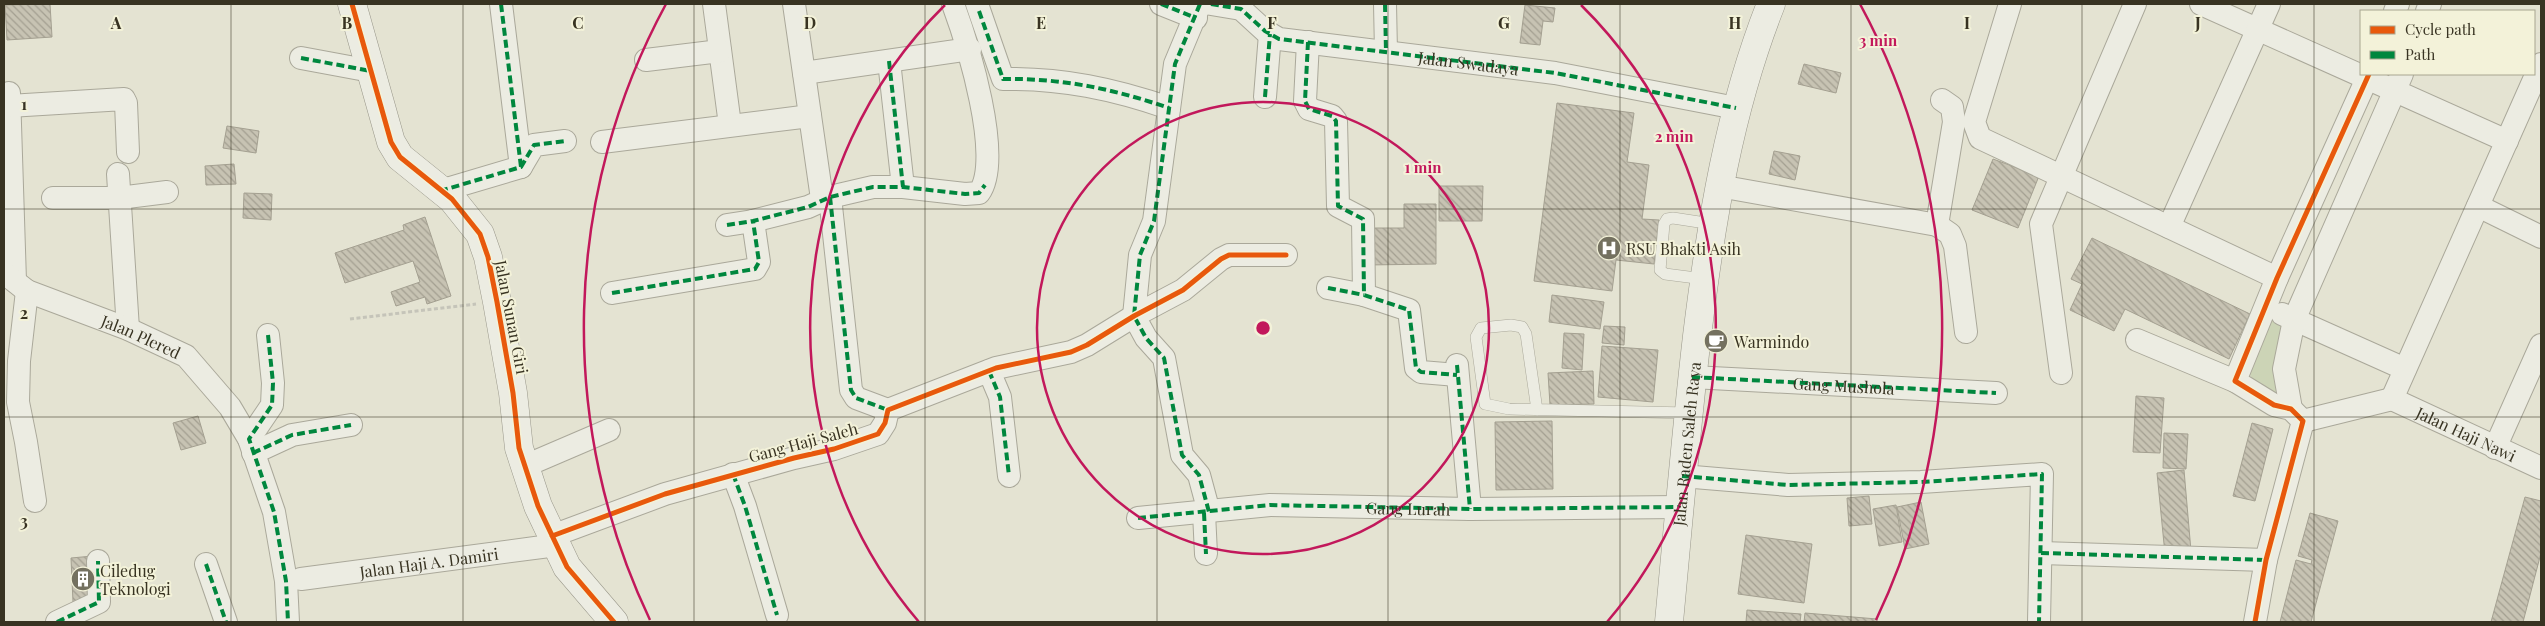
<svg xmlns="http://www.w3.org/2000/svg" width="2545" height="626" font-family="'Playfair Display',serif">
<style>
.park{fill:#ccd4b6}
.building{fill:url(#building-back-hatch);stroke:#a4a091}
.lines{fill:none;stroke-linecap:round;stroke-linejoin:round}
.lane-casing{stroke:#aaa89a;stroke-width:12}
.street-casing{stroke:#aaa89a;stroke-width:24}
.secondary-casing{stroke:#99978a;stroke-width:29}
.path{stroke:#c5c4b9;stroke-width:3;stroke-dasharray:4 2.5;stroke-linecap:butt}
.lane{stroke:#ecece2;stroke-width:11}
.street{stroke:#ecece2;stroke-width:22}
.secondary{stroke:#ecece2;stroke-width:28}
.quiet{stroke:#00873e;stroke-width:4;stroke-dasharray:8 4;stroke-linecap:butt}
.cycleway-casing{stroke:#f3f2d9;stroke-width:8}
.cycleway{stroke:#e8590c;stroke-width:5}
.grid{fill:none;stroke:#383322;stroke-width:1;stroke-opacity:0.55}
.ring{fill:none;stroke:#c2185b;stroke-width:2.5}
.labels{text-anchor:middle;dominant-baseline:central;stroke-width:4;stroke-linejoin:round;paint-order:stroke}
.street-label{font-size:16px;fill:#383322;stroke:#f3f2d9}
.poi-label{font-size:16px;fill:#383322;stroke:#f3f2d9;text-anchor:start}
.grid-label{font-size:16px;text-anchor:middle;font-weight:bold;fill:#383322;stroke:#f3f2d9;stroke-width:4;stroke-linejoin:round;paint-order:stroke}
.centre{fill:#c2185b;stroke:#f3f2d9;stroke-width:2.5}
.ring-label{font-size:15px;text-anchor:middle;font-weight:bold;fill:#c2185b;stroke:#f3f2d9;stroke-width:4;stroke-linejoin:round;paint-order:stroke}
</style>
<defs>
<pattern id="building-back-hatch" width="6" height="6" patternUnits="userSpaceOnUse" patternTransform="scale(1.25)"><rect width="6" height="6" fill="#c7c3b3"/><path d="M-1 5l2 2M0 0l6 6M5-1l2 2" fill="none" stroke="#a39f91"/></pattern>
</defs>
<rect width="100%" height="100%" fill="#e4e3d2"/>
<path class="park" d="M2266 310 2292 321 2287 401 2261 392 2244 366Z"/>
<path class="building" d="M50 4 52 37 7 40 5 5Z
M1525 5 1555 8 1553 22 1543 21 1540 45 1520 43Z
M1804 64 1841 73 1836 93 1798 84Z
M1557 103 1634 113 1627 162 1649 165 1642 219 1659 220 1654 264 1616 260 1612 291 1534 281Z
M227 126 259 131 256 153 223 148Z
M1774 151 1800 156 1795 180 1769 174Z
M1993 159 2039 176 2018 228 1972 210Z
M234 164 236 184 206 185 205 166Z
M1439 186H1483L1482 221H1439Z
M244 193 272 194 271 220 243 218Z
M1404 204H1436V264L1366 265V228H1404Z
M425 217 451 296 427 304 425 297 396 306 391 292 420 282 413 261 345 283 335 253 404 230 403 225Z
M2092 238 2250 314 2229 359 2125 309 2114 331 2070 310 2082 284 2071 279Z
M1552 295 1604 302 1600 329 1549 322Z
M1604 326 1625 327 1624 345 1602 343Z
M1564 333 1584 334 1582 370 1562 368Z
M1602 346 1658 350 1653 402 1598 397Z
M1593 371 1594 404 1550 405 1548 373Z
M2136 396 2164 398 2160 453 2133 452Z
M198 416 206 443 181 450 173 423Z
M1552 421 1553 489 1496 490 1495 422Z
M2252 423 2273 429 2255 501 2233 496Z
M2164 433 2188 434 2186 469 2163 468Z
M2184 470 2191 551 2165 554 2157 473Z
M1869 496 1872 524 1849 526 1847 498Z
M2525 497 2541 501V553L2523 622H2491Z
M1921 502 1929 544 1905 549 1897 507Z
M1896 505 1902 542 1879 546 1873 509Z
M2310 513 2338 521 2311 622H2280L2296 560 2311 564 2312 560 2298 556Z
M1746 535 1812 544 1804 603 1738 594Z
M93 556 94 601 73 602 71 558Z
M1747 610 1801 614 1800 622H1746Z
M1805 613 1877 619V622H1804Z"/>
<g class="lines">
<g class="lane-casing">
<path id="lane" d="M1704 279 1665 274 1660 270 1664 224 1667 219 1673 218 1712 224
M1537 410 1526 334 1522 327 1511 325 1481 328 1476 337 1485 404 1509 409 1688 413"/>
</g>
<g class="street-casing">
<g id="street">
<path d="M501 4 521 167"/>
<path d="M714 4 730 125"/>
<path d="M794 4 822 199"/>
<path d="M977 4 1003 79C1062 78 1114 89 1169 108"/>
<path d="M1161 4 1196 18"/>
<path d="M1200 4 1175 64 1154 221 1140 255 1134 316 1146 338 1164 358 1182 455 1199 475 1209 512"/>
<path id="s1" d="M1211 4 1241 9 1265 31 1279 39 1555 73 1736 108"/>
<path d="M1385 4 1386 52"/>
<path d="M2010 4 1974 122 1980 138 2277 278"/>
<path d="M2201 4 2507 141"/>
<path d="M2395 11 2398 4"/>
<path d="M2427 11 2430 4"/>
<path d="M1308 42 1305 101 1309 109 1332 116 1336 121 1338 206 1363 219 1364 295 1409 310 1416 368 1421 372 1457 375"/>
<path d="M301 58 371 71"/>
<path d="M646 60 720 51"/>
<path d="M889 61 903 187"/>
<path d="M804 73 970 49"/>
<path d="M9 93 15 281"/>
<path d="M1265 97 1270 34"/>
<path d="M9 106 124 99 126 103 128 152"/>
<path d="M602 142 810 116"/>
<path d="M118 174 128 329"/>
<path d="M1719 186 1937 225 1954 122 1952 107 1942 100"/>
<path d="M440 191 521 167 534 145 565 141"/>
<path d="M830 197 851 390 856 398 888 410"/>
<path d="M53 198H119L167 192"/>
<path d="M2478 206 2541 237"/>
<path d="M727 225 753 221 808 207 830 197 873 187H903L965 194 979 193C1004 159 967 42 953 4"/>
<path d="M1937 225 1950 234 1955 246 1966 332"/>
<path d="M2169 227 2269 4"/>
<path id="s2" d="M4 273 27 291 128 329 186 356 230 407 249 439 274 512 286 581 288 622"/>
<path d="M1328 288 1364 295"/>
<path d="M27 291 19 361 18 402 26 442 35 501"/>
<path d="M612 293 755 269 759 262 753 221"/>
<path d="M2282 314 2405 369"/>
<path d="M2137 340 2235 381"/>
<path d="M1457 365 1470 509"/>
<path d="M989 371 1000 397 1009 476"/>
<path d="M2061 373 2041 224 2135 4"/>
<path d="M1692 377 1996 393"/>
<path d="M2392 399 2541 64"/>
<path id="s3" d="M2392 399 2541 468"/>
<path d="M2291 409 2284 369 2294 320 2402 74"/>
<path d="M2303 421 2392 399"/>
<path d="M249 439 272 405 273 383 268 335"/>
<path d="M2495 448 2541 345"/>
<path d="M253 453 292 435 351 425"/>
<path d="M525 466 609 430"/>
<path d="M733 474 745 506 777 615"/>
<path d="M1682 476 1788 485 1921 482 2042 474 2039 622"/>
<path d="M1204 513 1206 554"/>
<path id="s4" d="M1138 518 1270 505 1470 509 1679 507"/>
<path d="M552 536 665 494 794 458 834 449 878 434 885 423 888 410 996 368 1071 352 1087 345 1134 316 1183 290 1221 259 1229 255H1286"/>
<path d="M2041 553 2266 560"/>
<path d="M206 564 226 622"/>
<path id="s5" d="M301 579 557 545"/>
<path d="M57 622 99 602 98 561"/>
<path d="M2255 622 2266 560 2303 421 2291 409 2274 405 2235 381 2277 278 2369 74"/>
</g>
</g>
<g class="secondary-casing">
<g id="secondary">
<path d="M352 4 391 142 400 157 452 199 480 234 488 257 497 302 513 393 519 448 538 506 567 567 614 622"/>
<path id="s6" d="M1669 622C1678 527 1686 431 1697 336 1711 222 1729 110 1771 4"/>
</g>
</g>
<path class="path" d="M350 319 476 304"/>
<use href="#lane" class="lane"/>
<use href="#street" class="street"/>
<use href="#secondary" class="secondary"/>
<g class="quiet">
<path d="M501 4 521 167"/>
<path d="M1161 4 1196 18"/>
<path d="M1200 4 1175 64 1154 221 1140 255 1134 316 1146 338 1164 358 1182 455 1199 475 1209 512"/>
<path d="M1211 4 1241 9 1265 31 1279 39 1555 73 1736 108"/>
<path d="M1385 4 1386 52"/>
<path d="M979 11 1003 79C1062 78 1114 89 1169 108"/>
<path d="M1308 42 1305 101 1309 109 1332 116 1336 121 1338 206 1363 219 1364 295 1409 310 1416 368 1421 372 1457 375"/>
<path d="M301 58 371 71"/>
<path d="M889 61 903 187"/>
<path d="M1265 97 1270 34"/>
<path d="M440 191 521 167 534 145 565 141"/>
<path d="M830 197 851 390 856 398 888 410"/>
<path d="M727 225 753 221 808 207 830 197 873 187H903L965 194 979 193 985 185"/>
<path d="M1328 288 1364 295"/>
<path d="M612 293 755 269 759 262 753 221"/>
<path d="M268 335 273 383 272 405 249 439 274 512 286 581 288 622"/>
<path d="M1457 365 1470 509"/>
<path d="M989 371 1000 397 1009 476"/>
<path id="s7" d="M1692 377 1996 393"/>
<path d="M253 453 292 435 351 425"/>
<path d="M733 474 745 506 777 615"/>
<path d="M1682 476 1788 485 1921 482 2042 474 2039 622"/>
<path d="M1204 513 1206 554"/>
<path d="M1138 518 1270 505 1470 509 1679 507"/>
<path d="M2041 553 2266 560"/>
<path d="M206 564 226 622"/>
<path d="M57 622 99 602 98 561"/>
</g>
<g class="cycleway-casing">
<path id="cycleway" d="M352 4 391 142 400 157 452 199 480 234 488 257 497 302 513 393 519 448 538 506 567 567 614 622
M552 536 665 494 794 458 834 449 878 434 885 423 888 410 996 368 1071 352 1087 345 1134 316 1183 290 1221 259 1229 255H1286
M2255 622 2266 560 2303 421 2291 409 2274 405 2235 381 2277 278 2369 74"/>
</g>
<use href="#cycleway" class="cycleway"/>
</g>
<path class="grid" d="M231 4V622M463 4V622M694 4V622M925 4V622M1157 4V622M1388 4V622M1620 4V622M1851 4V622M2082 4V622M2314 4V622M4 209H2541M4 417H2541"/>
<g class="ring">
<circle cx="1263" cy="328" r="226"/>
<path d="M919 622A453 453 0 0 1 945 5M1581 5A453 453 0 0 1 1607 622"/>
<path d="M650 620A679 679 0 0 1 666 4M1860 4A679 679 0 0 1 1876 620"/>
</g>
<defs>
<g id="hospital-disc" transform="scale(1.25)"><circle r="9.5" fill="#747160" stroke="#f3f2d9"/><path d="M-5-5h3v3.5h4V-5h3V5h-3V1.5h-4V5h-3Z" fill="#fff"/></g>
<g id="cafe-disc" transform="scale(1.25)"><circle r="9.5" fill="#747160" stroke="#f3f2d9"/><path d="M-5.5-4.5H6V0H3Q3 3.5 0 3.5H-2.5Q-5.5 3.5-5.5 0ZM3-3.2v2h1.7v-2ZM-6 4.5H4V6H-6Z" fill="#fff"/></g>
<g id="building-disc" transform="scale(1.25)"><circle r="9.5" fill="#747160" stroke="#f3f2d9"/><path d="M-4-6H4V6H1V3H-1V6H-4ZM-2.5-4.3h1.7v1.8h-1.7ZM.8-4.3h1.7v1.8H.8ZM-2.5-1h1.7V.8h-1.7ZM.8-1h1.7V.8H.8Z" fill="#fff"/></g>
</defs>
<g fill-rule="evenodd">
<use href="#hospital-disc" x="1609" y="248"/>
<use href="#cafe-disc" x="1716" y="341"/>
<use href="#building-disc" x="83" y="579"/>
</g>
<g class="labels">
<g class="street-label">
<text stroke="none"><textPath href="#s1" startOffset="270">Jalan Swadaya</textPath></text>
<text transform="translate(512 317) rotate(79)">Jalan Sunan Giri</text>
<text stroke="none"><textPath href="#s2" startOffset="152">Jalan Plered</textPath></text>
<text stroke="none"><textPath href="#s7" startOffset="152">Gang Mushola</textPath></text>
<text stroke="none"><textPath href="#s3" startOffset="82">Jalan Haji Nawi</textPath></text>
<text transform="translate(803 442) rotate(-15)">Gang Haji Saleh</text>
<text stroke="none"><textPath href="#s6" startOffset="179">Jalan Raden Saleh Raya</textPath></text>
<text stroke="none"><textPath href="#s4" startOffset="271">Gang Lurah</textPath></text>
<text stroke="none"><textPath href="#s5" startOffset="129">Jalan Haji A. Damiri</textPath></text>
</g>
<g class="poi-label">
<text x="1626" y="248">RSU Bhakti Asih</text>
<text x="1734" y="341">Warmindo</text>
<text x="100" y="570">Ciledug<tspan x="100" dy="18">Teknologi</tspan></text>
</g>
</g>
<g class="grid-label">
<text x="116" y="29">A</text>
<text x="347" y="29">B</text>
<text x="578" y="29">C</text>
<text x="810" y="29">D</text>
<text x="1041" y="29">E</text>
<text x="1272" y="29">F</text>
<text x="1504" y="29">G</text>
<text x="1735" y="29">H</text>
<text x="1967" y="29">I</text>
<text x="2198" y="29">J</text>
<text x="24" y="110">1</text>
<text x="24" y="319">2</text>
<text x="24" y="527">3</text>
</g>
<circle cx="1263" cy="328" r="8" class="centre"/>
<g class="ring-label">
<text x="1878" y="46">3 min</text>
<text x="1674" y="142">2 min</text>
<text x="1423" y="173">1 min</text>
</g>
<rect width="2545" height="626" fill="none" stroke="#383322" stroke-width="10"/>
<rect x="2360" y="10" width="175" height="65" fill="#f3f2d9" stroke="#a8a690"/>
<rect x="2370" y="26" width="25" height="8" fill="#e8590c" stroke="#a8a690"/>
<text x="2405" y="35" font-size="15" fill="#383322">Cycle path</text>
<rect x="2370" y="51" width="25" height="8" fill="#00873e" stroke="#a8a690"/>
<text x="2405" y="60" font-size="15" fill="#383322">Path</text>
</svg>
